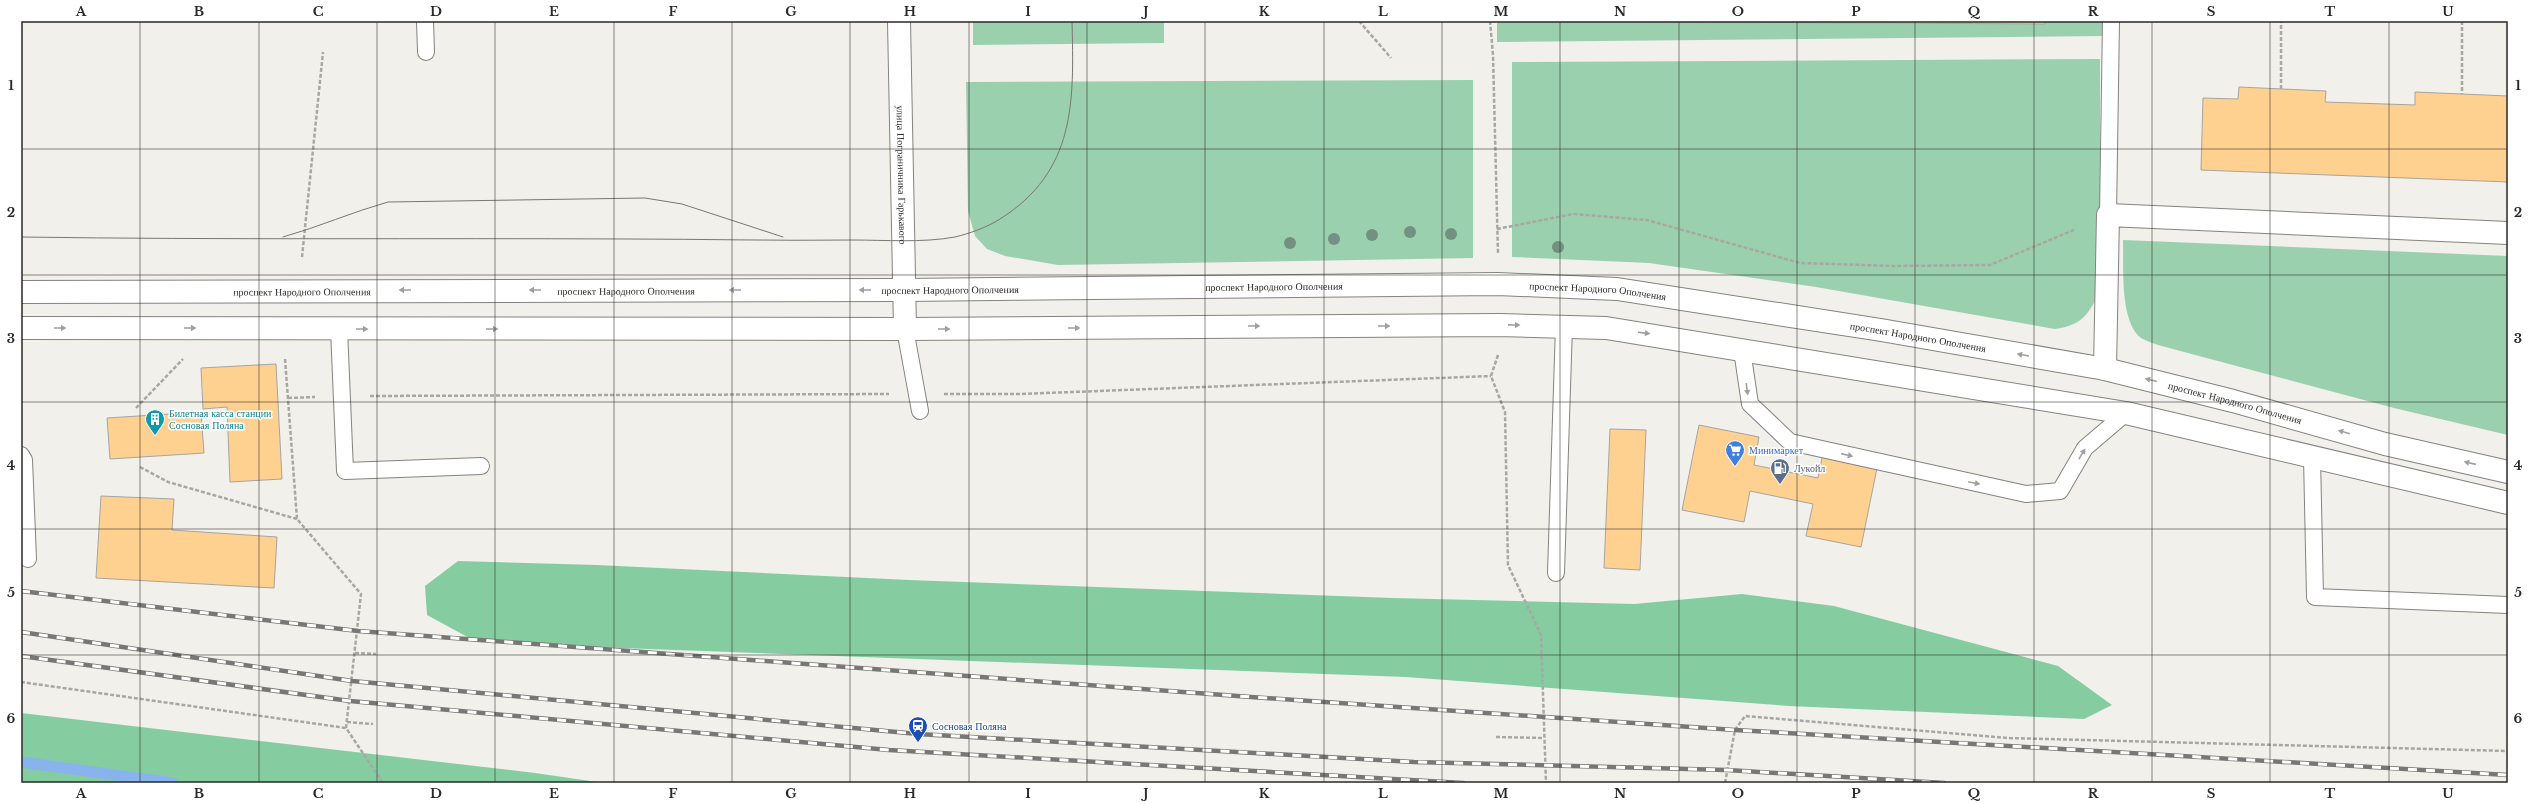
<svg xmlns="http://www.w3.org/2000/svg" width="2529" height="804" font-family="'Libre Baskerville',serif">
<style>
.green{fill:#9bd0ae}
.forest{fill:#85cda1}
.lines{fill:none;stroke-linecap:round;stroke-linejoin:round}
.stream{stroke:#88b3ed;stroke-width:11}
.building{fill:#ffd191;stroke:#a7a4a0}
.lane-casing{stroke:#84837f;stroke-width:18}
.street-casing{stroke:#84837f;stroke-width:24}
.secondary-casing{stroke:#84837f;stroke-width:24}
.path{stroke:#a8a7a3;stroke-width:2.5;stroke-dasharray:4 2;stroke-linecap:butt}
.lane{stroke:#fff;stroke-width:16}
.street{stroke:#fff;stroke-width:22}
.secondary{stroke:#fff;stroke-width:22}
.tram{stroke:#787774;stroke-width:1}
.rail-casing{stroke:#787774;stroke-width:4.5}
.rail{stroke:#fff;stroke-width:3;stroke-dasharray:9;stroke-linecap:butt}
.tree{fill:#729180}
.oneway{fill:#9f9f9e}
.grid{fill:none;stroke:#2a2927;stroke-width:1;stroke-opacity:0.55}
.labels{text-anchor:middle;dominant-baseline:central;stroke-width:3;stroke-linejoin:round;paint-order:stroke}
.street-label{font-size:10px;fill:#2a2927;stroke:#fff}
.culture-label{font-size:10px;fill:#0d838f;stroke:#fff;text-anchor:start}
.shop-label{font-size:10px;fill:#366cbe;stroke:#fff;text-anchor:start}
.service-label{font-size:10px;fill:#4e5e75;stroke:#fff;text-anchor:start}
.transit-label{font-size:10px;fill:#164399;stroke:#fff;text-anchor:start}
.neatline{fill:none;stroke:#2a2927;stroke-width:1.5}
.grid-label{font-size:13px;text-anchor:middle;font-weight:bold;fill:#2a2927}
</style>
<rect width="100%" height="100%" fill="#f1f0eb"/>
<path class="green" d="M973 21H1164V43L973 45Z
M1497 21 2045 24V21H2104L2103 36 1497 42Z
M2100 59V290C2089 314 2083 325 2055 329L1816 287 1649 263 1512 257V62Z
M1473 80V258L1058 265 1005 256 987 249 975 236 968 211 966 82Z
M2123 240 2508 256V435L2394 408 2158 345C2153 343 2146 341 2141 338 2119 321 2124 265 2123 240Z"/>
<path class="forest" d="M458 561 597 565 909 580 1393 598 1634 604 1742 594 1834 606 2058 666 2112 705 2084 719 1789 706 1406 677 511 644 473 640 427 615 425 586Z
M21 713 535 773 604 783H21Z"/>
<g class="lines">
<path class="stream" d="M21 762 173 783"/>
</g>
<path class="building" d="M1521 21H2045V24Z
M2239 87 2326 91 2325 102 2415 105V92L2508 96V182L2201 170 2203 98 2238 99Z
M276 364 282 479 230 482 227 407 203 409 201 368Z
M201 412 204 453 110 459 107 418Z
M1699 425 1759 437 1754 465 1818 478 1823 453 1878 463 1861 547 1806 536 1813 504 1750 491 1744 522 1682 510Z
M1610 429 1646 430 1640 570 1604 568Z
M101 496 174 499 172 530 277 537 274 588 96 578Z"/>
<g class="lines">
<g class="lane-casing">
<path id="lane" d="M425 21 426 52
M2108 215 2111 21
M339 329 345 471 481 466
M905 329 920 411
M1742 350 1750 404 1790 442 2026 494 2060 491 2085 448 2126 413
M21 455 24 460 28 559
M2312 457 2315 597 2508 605
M1556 573 1564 326"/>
</g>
<g class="street-casing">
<path id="street" d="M2105 369 2108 215 2508 233"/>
</g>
<g class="secondary-casing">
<g id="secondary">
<path id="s1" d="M899 21 905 329"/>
<path id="s2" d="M21 292 904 290 1498 284 1617 289 1881 330 2105 369 2233 401 2385 444 2508 472"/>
<path d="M21 328 905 329 1500 325 1606 328 2126 413 2508 503"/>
</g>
</g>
<path class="path" d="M1359 21 1391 58
M1490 21 1493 55 1498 254
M2462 21V94
M2281 89V21
M1497 229 1573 214 1647 220 1800 263 1895 266 1990 265 2076 229
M302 257 323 52
M1498 355 1491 376 1505 412 1508 565 1541 635 1546 783
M285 359 297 519 361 594 346 728 383 783
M944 394H1020L1491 376
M370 396 889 394
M288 398 315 397
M136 408 183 359
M140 467 168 482 297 519
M355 653 376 654
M21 682 346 728
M347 722 373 724
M1496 737 1544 738
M1725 783 1735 730 1745 716 2008 738 2508 751"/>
<use href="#lane" class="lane"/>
<use href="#street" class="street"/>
<use href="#secondary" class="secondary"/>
<path class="tram" d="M21 237C223 240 425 238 627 239 702 239 777 241 852 240 885 240 922 243 955 237 968 234 988 227 1000 219 1076 171 1074 102 1072 21
M283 237C319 227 352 212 388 202L645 198 682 204 783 237"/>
<g class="rail-casing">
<path id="rail" d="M21 591 358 631 1251 697 1735 730 2508 775
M21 632 352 681 918 734 1414 762 1727 770 1944 783
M21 656 350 701 889 750 1463 783"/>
</g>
<use href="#rail" class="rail"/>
</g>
<g class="tree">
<circle cx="1410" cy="232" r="6"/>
<circle cx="1451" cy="234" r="6"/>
<circle cx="1372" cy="235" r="6"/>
<circle cx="1334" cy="239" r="6"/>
<circle cx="1290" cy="243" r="6"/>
<circle cx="1558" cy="247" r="6"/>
</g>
<defs><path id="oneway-solid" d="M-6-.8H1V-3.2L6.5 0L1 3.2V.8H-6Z"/></defs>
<g class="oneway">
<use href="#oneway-solid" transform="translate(405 290) rotate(180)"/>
<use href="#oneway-solid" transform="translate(535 290) rotate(180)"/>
<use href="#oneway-solid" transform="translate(735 290) rotate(180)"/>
<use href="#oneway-solid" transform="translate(865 290) rotate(180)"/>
<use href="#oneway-solid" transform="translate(1514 325) rotate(1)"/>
<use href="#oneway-solid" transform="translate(1254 326)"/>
<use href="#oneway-solid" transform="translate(1384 326)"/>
<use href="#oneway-solid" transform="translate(60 328)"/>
<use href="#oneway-solid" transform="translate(190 328)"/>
<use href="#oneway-solid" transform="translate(1074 328)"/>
<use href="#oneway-solid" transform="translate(362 329)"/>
<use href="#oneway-solid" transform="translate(492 329)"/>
<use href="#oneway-solid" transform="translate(944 329)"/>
<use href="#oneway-solid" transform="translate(1644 333) rotate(7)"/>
<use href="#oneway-solid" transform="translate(2023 355) rotate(-170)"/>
<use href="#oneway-solid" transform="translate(2151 380) rotate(-166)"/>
<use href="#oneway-solid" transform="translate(1747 389) rotate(82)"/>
<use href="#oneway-solid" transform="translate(2344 432) rotate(-164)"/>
<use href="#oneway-solid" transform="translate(2082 454) rotate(-59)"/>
<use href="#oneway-solid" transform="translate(1847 455) rotate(13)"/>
<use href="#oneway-solid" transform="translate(2470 463) rotate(-167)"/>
<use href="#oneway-solid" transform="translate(1974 483) rotate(12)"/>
</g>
<path class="grid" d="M140 21V783M259 21V783M377 21V783M495 21V783M614 21V783M732 21V783M850 21V783M969 21V783M1087 21V783M1205 21V783M1324 21V783M1442 21V783M1560 21V783M1679 21V783M1797 21V783M1915 21V783M2034 21V783M2152 21V783M2270 21V783M2389 21V783M21 149H2508M21 275H2508M21 402H2508M21 529H2508M21 655H2508"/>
<defs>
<g id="building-pin" transform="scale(1)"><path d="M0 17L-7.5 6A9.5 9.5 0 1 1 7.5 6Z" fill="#0f9aa8" stroke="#fff"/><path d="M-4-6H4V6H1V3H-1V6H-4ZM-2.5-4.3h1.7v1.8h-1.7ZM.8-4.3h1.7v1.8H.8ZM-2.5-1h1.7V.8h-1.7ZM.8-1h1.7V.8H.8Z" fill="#fff"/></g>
<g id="supermarket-pin" transform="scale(1)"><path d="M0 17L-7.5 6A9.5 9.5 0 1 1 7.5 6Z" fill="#3f7fe0" stroke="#fff"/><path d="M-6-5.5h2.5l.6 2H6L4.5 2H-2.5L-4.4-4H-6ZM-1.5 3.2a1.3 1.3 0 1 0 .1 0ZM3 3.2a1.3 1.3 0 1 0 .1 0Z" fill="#fff"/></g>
<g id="fuel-pin" transform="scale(1)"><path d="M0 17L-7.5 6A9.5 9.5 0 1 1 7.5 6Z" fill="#5c6f8a" stroke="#fff"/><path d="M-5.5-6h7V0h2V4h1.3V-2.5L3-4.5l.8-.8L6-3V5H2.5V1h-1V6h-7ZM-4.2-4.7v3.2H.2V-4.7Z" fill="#fff"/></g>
<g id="station-pin" transform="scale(1)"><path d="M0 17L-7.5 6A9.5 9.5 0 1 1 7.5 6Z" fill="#1a4fb4" stroke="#fff"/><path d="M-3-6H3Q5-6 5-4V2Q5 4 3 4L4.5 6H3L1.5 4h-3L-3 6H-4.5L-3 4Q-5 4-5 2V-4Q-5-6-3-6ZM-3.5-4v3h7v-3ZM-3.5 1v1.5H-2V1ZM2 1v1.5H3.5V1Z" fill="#fff"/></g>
</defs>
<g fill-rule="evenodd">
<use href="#building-pin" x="155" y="419"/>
<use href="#supermarket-pin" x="1735" y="450"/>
<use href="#fuel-pin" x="1780" y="468"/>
<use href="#station-pin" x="918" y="726"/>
</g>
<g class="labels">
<g class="street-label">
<text stroke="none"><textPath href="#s1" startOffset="154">улица Пограничника Гарькавого</textPath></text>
<text stroke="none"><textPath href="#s2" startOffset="1253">проспект Народного Ополчения</textPath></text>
<text stroke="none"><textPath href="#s2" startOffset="929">проспект Народного Ополчения</textPath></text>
<text stroke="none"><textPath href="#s2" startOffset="281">проспект Народного Ополчения</textPath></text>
<text stroke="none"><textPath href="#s2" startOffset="605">проспект Народного Ополчения</textPath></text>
<text stroke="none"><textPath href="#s2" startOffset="1577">проспект Народного Ополчения</textPath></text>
<text stroke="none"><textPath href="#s2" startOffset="1901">проспект Народного Ополчения</textPath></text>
<text stroke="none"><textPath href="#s2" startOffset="2225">проспект Народного Ополчения</textPath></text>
</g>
<g class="culture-label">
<text x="169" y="413">Билетная касса станции<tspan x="169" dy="12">Сосновая Поляна</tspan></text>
</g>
<g class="shop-label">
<text x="1749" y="450">Минимаркет</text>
</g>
<g class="service-label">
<text x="1794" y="468">Лукойл</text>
</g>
<g class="transit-label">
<text x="932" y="726">Сосновая Поляна</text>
</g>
</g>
<rect width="2529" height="804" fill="none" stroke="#ffffff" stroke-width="44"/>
<rect x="22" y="22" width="2485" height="760" class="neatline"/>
<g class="grid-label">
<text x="81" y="16">A</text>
<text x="199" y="16">B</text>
<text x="318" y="16">C</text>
<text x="436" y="16">D</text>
<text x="554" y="16">E</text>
<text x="673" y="16">F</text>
<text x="791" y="16">G</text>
<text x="910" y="16">H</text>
<text x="1028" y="16">I</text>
<text x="1146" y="16">J</text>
<text x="1264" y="16">K</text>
<text x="1383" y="16">L</text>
<text x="1501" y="16">M</text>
<text x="1620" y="16">N</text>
<text x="1738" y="16">O</text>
<text x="1856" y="16">P</text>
<text x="1974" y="16">Q</text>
<text x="2093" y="16">R</text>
<text x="2211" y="16">S</text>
<text x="2330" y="16">T</text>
<text x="2448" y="16">U</text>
<text x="11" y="90">1</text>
<text x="2518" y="90">1</text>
<text x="11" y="217">2</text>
<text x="2518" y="217">2</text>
<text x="11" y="343">3</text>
<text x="2518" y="343">3</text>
<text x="11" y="470">4</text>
<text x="2518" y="470">4</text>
<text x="11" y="597">5</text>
<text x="2518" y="597">5</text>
<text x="11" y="723">6</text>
<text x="2518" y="723">6</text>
<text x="81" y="798">A</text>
<text x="199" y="798">B</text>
<text x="318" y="798">C</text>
<text x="436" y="798">D</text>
<text x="554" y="798">E</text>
<text x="673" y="798">F</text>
<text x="791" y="798">G</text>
<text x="910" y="798">H</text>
<text x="1028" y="798">I</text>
<text x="1146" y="798">J</text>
<text x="1264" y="798">K</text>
<text x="1383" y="798">L</text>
<text x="1501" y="798">M</text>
<text x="1620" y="798">N</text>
<text x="1738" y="798">O</text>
<text x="1856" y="798">P</text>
<text x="1974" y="798">Q</text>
<text x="2093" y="798">R</text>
<text x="2211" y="798">S</text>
<text x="2330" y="798">T</text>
<text x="2448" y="798">U</text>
</g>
</svg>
